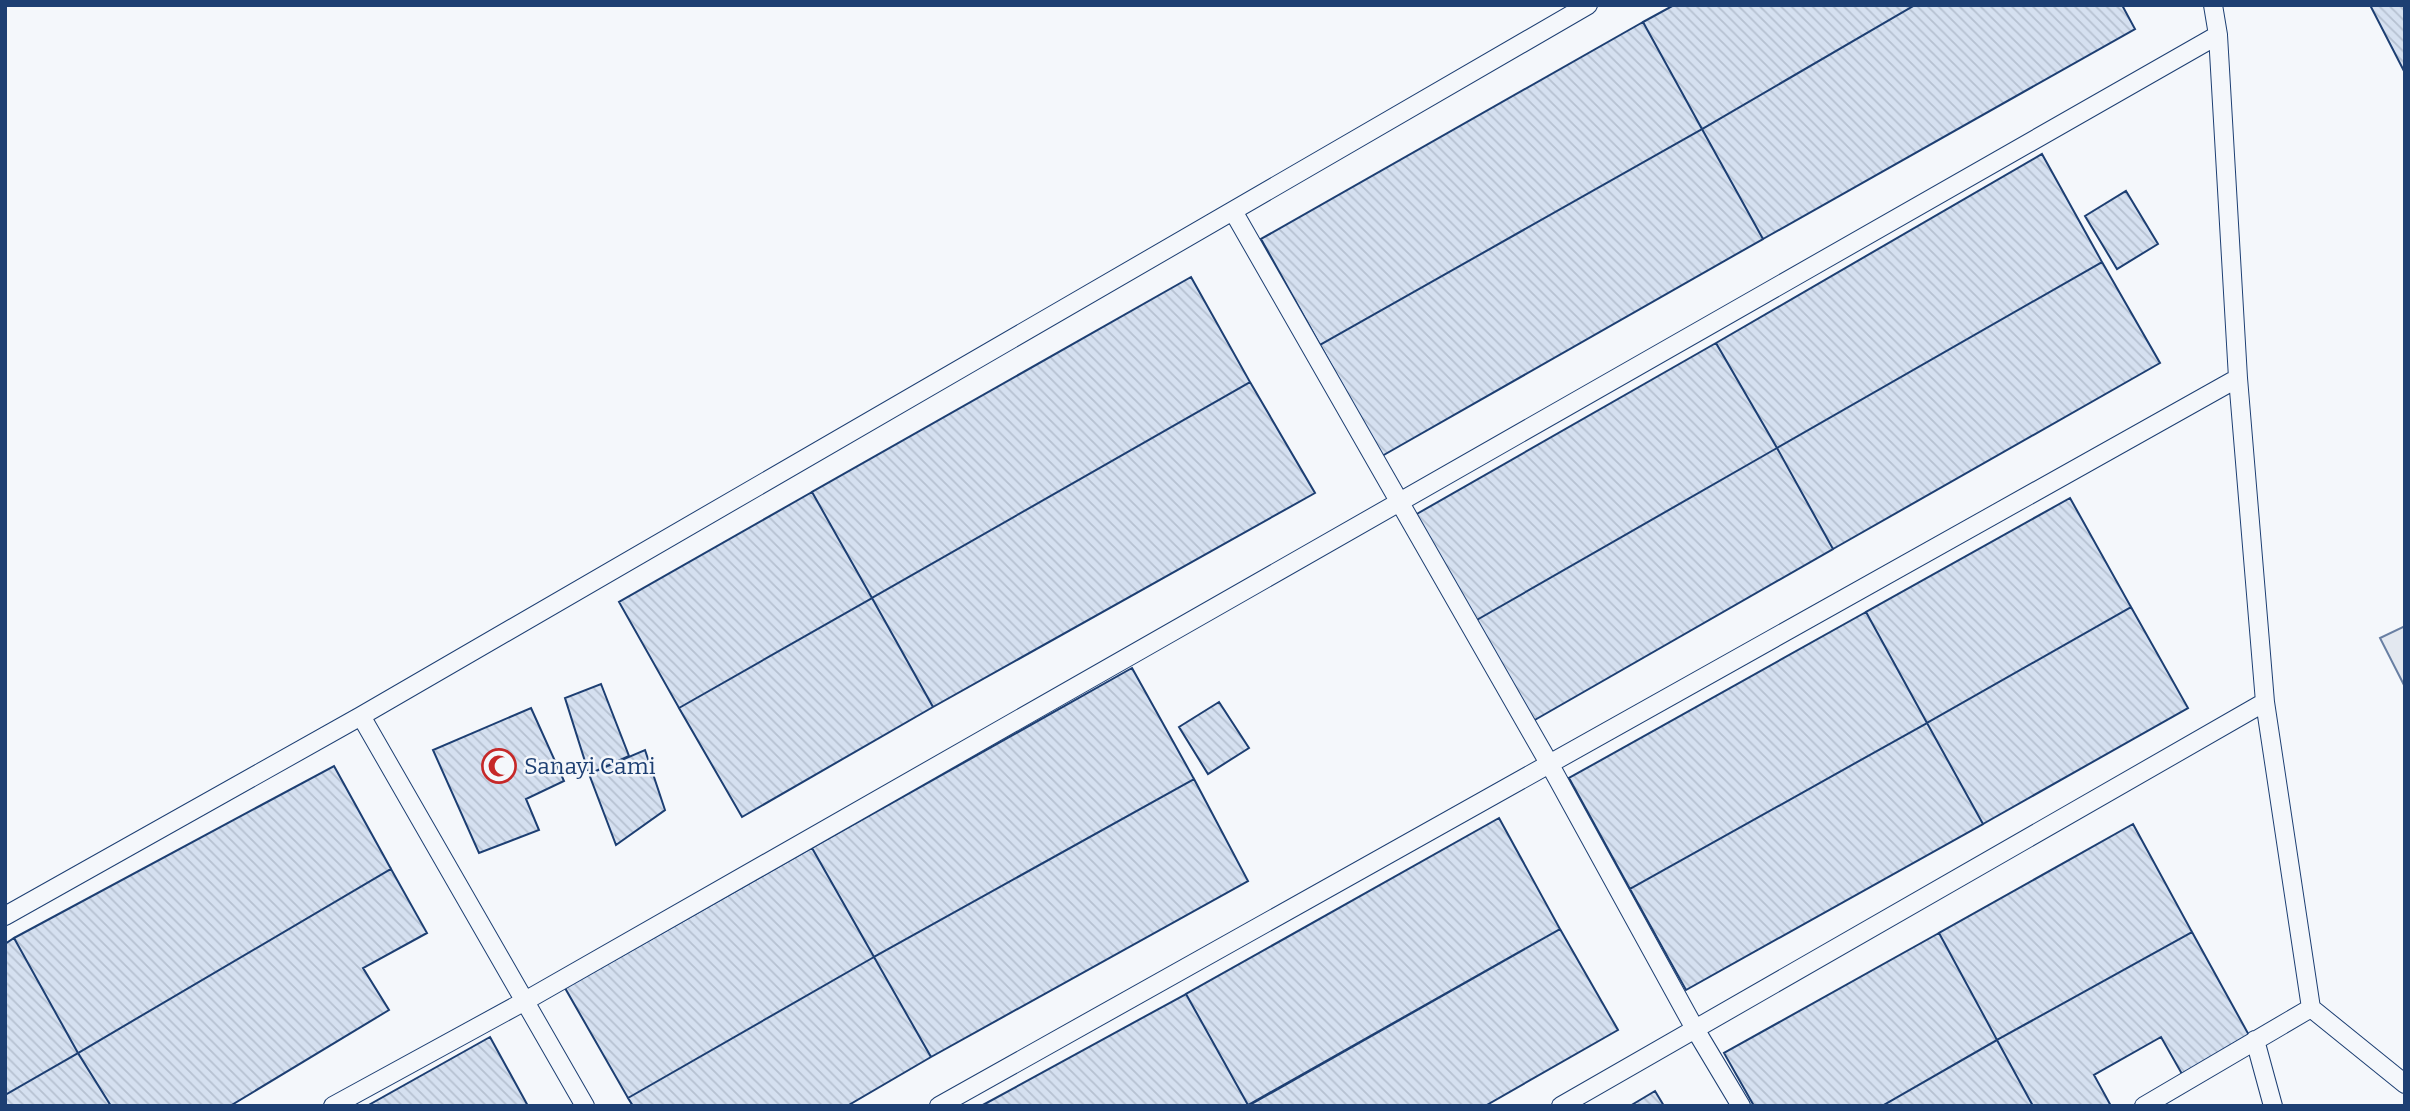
<svg xmlns="http://www.w3.org/2000/svg" width="2410" height="1111" font-family="Bitter,serif">
<style>
.parking{fill:#e3e8f0;stroke:#687fa3;stroke-width:2}
.building{fill:url(#building-back-hatch);stroke:#1d3f73;stroke-width:2}
.lines{fill:none;stroke-linecap:round;stroke-linejoin:round}
.lane-casing{stroke:#1d3f73;stroke-width:20}
.lane{stroke:#f4f7fb;stroke-width:18}
.labels{text-anchor:middle;dominant-baseline:central;stroke-width:5;stroke-linejoin:round;paint-order:stroke}
.poi-label{font-size:23px;fill:#1d3f73;stroke:#f4f7fb;text-anchor:start}
</style>
<defs>
<pattern id="building-back-hatch" width="6" height="6" patternUnits="userSpaceOnUse" patternTransform="scale(1.75)"><rect width="6" height="6" fill="#d5e0f0"/><path d="M-1 5l2 2M0 0l6 6M5-1l2 2" fill="none" stroke="#b6c1d1"/></pattern>
</defs>
<rect width="100%" height="100%" fill="#f4f7fb"/>
<path class="parking" d="M2405 626V687L2380 638Z"/>
<path class="building" d="M1674 5H1915L1702 129 1643 22Z
M1915 5H2122L2135 29 1763 239 1702 129Z
M2370 5H2405V73Z
M1643 22 1702 129 1320 345 1261 239Z
M1702 129 1763 239 1382 456 1320 345Z
M2042 154 2102 262 1777 448 1716 343Z
M2126 191 2158 244 2117 269 2085 216Z
M2102 262 2160 363 1833 549 1777 448Z
M1191 277 1250 382 872 598 812 492Z
M1716 343 1777 448 1475 621 1415 515Z
M1250 382 1315 493 933 707 872 598Z
M1777 448 1833 549 1533 721 1475 621Z
M812 492 872 598 679 708 619 602Z
M2070 498 2131 607 1927 723 1866 612Z
M872 598 933 707 742 817 679 708Z
M2131 607 2188 708 1983 824 1927 723Z
M1866 612 1927 723 1630 889 1569 778Z
M1132 668 1194 779 874 957 812 848Z
M601 684 629 756 589 774 565 698Z
M1219 702 1249 748 1208 774 1179 727Z
M531 708 564 781 526 799 539 830 479 853 433 750Z
M1927 723 1983 824 1686 990 1630 889Z
M645 750 665 810 616 845 589 774Z
M334 766 391 869 78 1053 14 938Z
M1194 779 1248 881 931 1057 874 957Z
M1499 818 1560 929 1248 1105 1186 994Z
M2133 824 2192 932 1997 1040 1939 933Z
M812 848 874 957 628 1098 565 988Z
M391 869 427 933 363 968 389 1010 230 1106H111L78 1053Z
M1560 929 1618 1030 1485 1106H1248Z
M2192 932 2250 1037 2182 1074 2161 1037 2094 1075 2111 1106H2033L1997 1040Z
M1939 933 1997 1040 1882 1106H1754L1724 1053Z
M14 938 78 1053 5 1095V944Z
M874 957 931 1057 847 1106H633L628 1098Z
M1186 994 1248 1105 1246 1106H981Z
M490 1037 528 1106H367Z
M1997 1040 2033 1106H1882Z
M78 1053 111 1106H5V1095Z
M1655 1091 1664 1106H1630Z"/>
<g class="lines">
<g class="lane-casing">
<path id="lane" d="M2213 5 2218 35 2238 378 2265 702 2311 1008 2405 1084
M1233 211 1550 765 1695 1029 1741 1106
M361 716 585 1106
M5 916 361 716 1588 5
M2255 1040 2273 1106
M333 1106 525 1001 2218 35
M939 1106 2238 378
M1561 1106 2265 702
M2144 1106 2311 1008"/>
</g>
<use href="#lane" class="lane"/>
</g>
<defs>
<g id="mosque-ring" transform="scale(1.75)"><circle r="9.5" fill="#f4f7fb" stroke="#c62828" stroke-width="1.5"/><path d="M3.5-4.9A6 6 0 1 0 3.5 4.9A5 5 0 1 1 3.5-4.9Z" fill="#c62828"/></g>
</defs>
<g fill-rule="evenodd">
<use href="#mosque-ring" x="499" y="766"/>
</g>
<g class="labels">
<g class="poi-label">
<text x="524" y="766">Sanayi Cami</text>
</g>
</g>
<rect width="2410" height="1111" fill="none" stroke="#1d3f73" stroke-width="14"/>
</svg>
